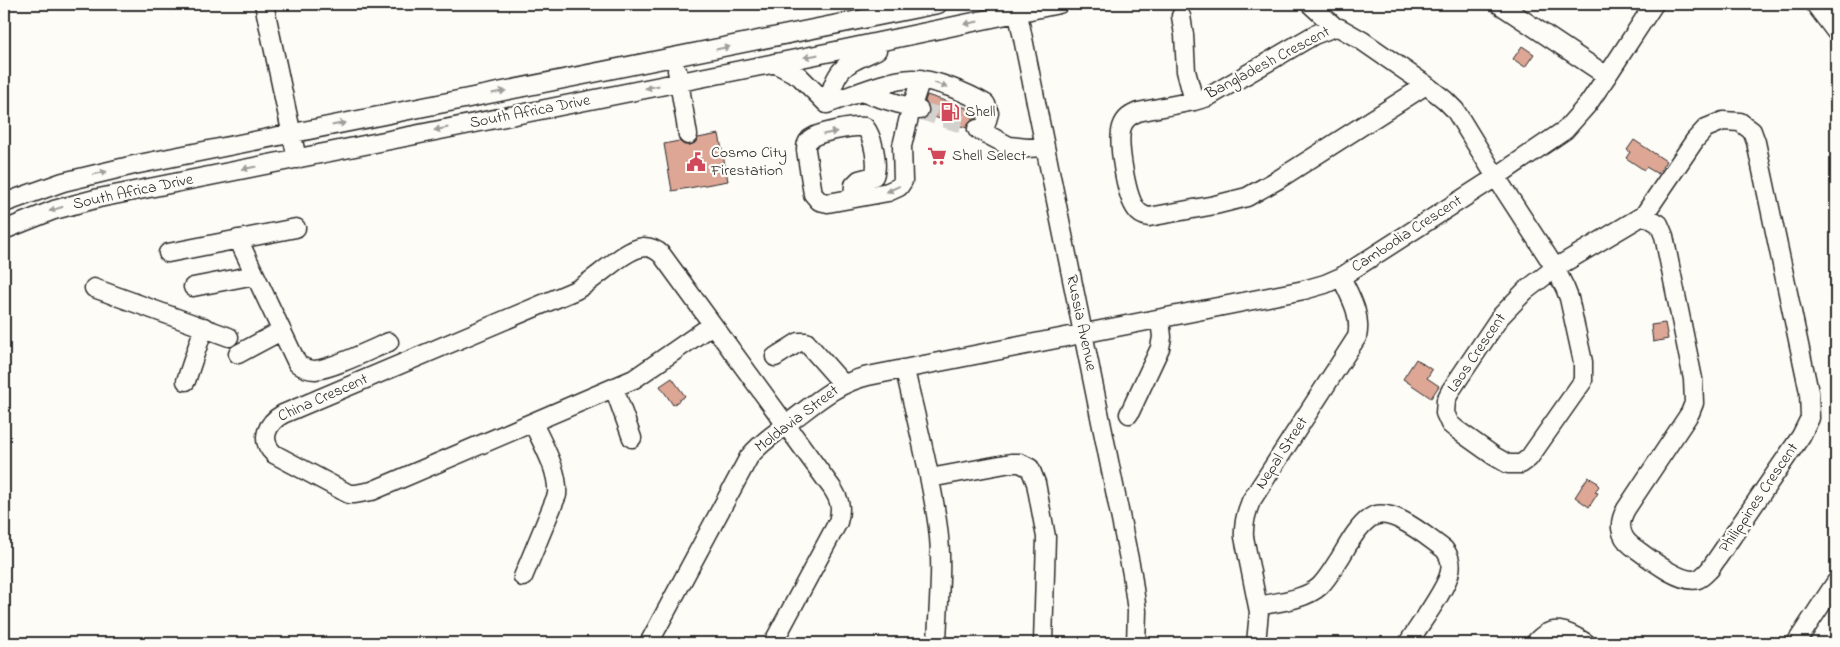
<svg xmlns="http://www.w3.org/2000/svg" width="1840" height="647" font-family="'Indie Flower',sans-serif">
<style>
.building{fill:#dda695;stroke:#2b2b2b}
.lines{fill:none;stroke-linecap:round;stroke-linejoin:round}
.minor-tunnel{stroke:#d3d2ce;stroke-width:18;stroke-dasharray:18 9;stroke-linecap:butt}
.minor-casing{stroke:#2b2b2b;stroke-width:21}
.minor{stroke:#fdfcf7;stroke-width:18}
.oneway{fill:#9e9e9b}
.labels{text-anchor:middle;dominant-baseline:central;stroke-width:4.5;stroke-linejoin:round;paint-order:stroke}
.street-label{font-size:16px;fill:#2b2b2b;stroke:#fdfcf7}
.poi-label{font-size:16px;fill:#2b2b2b;stroke:#fdfcf7;text-anchor:start}
</style>
<rect width="100%" height="100%" fill="#fdfcf7"/>
<filter id="ink" filterUnits="userSpaceOnUse"><feTurbulence type="fractalNoise" baseFrequency=".02" numOctaves="2"/><feDisplacementMap in="SourceGraphic" scale="10" xChannelSelector="R" yChannelSelector="G"/><feConvolveMatrix kernelMatrix="1 2 1 2 8 2 1 2 1" color-interpolation-filters="sRGB"/></filter>
<g filter="url(#ink)">
<path class="building" d="M1522 46 1534 54 1525 67 1513 59Z
M927 95 976 111 978 113 976 118 971 120 967 128 928 115 929 108 925 101Z
M719 134 728 181 672 191 664 144 679 141 684 145H690L695 143 698 138Z
M1634 140 1666 161 1658 174 1646 167 1644 170 1626 158 1630 152 1627 150Z
M1665 323 1668 339 1653 342 1651 325Z
M1416 359 1432 370 1427 378 1439 386 1431 398 1403 379Z
M672 378 685 396 673 405 660 386Z
M1588 477 1598 483 1597 484 1599 486 1595 492 1598 493 1589 507 1575 497Z"/>
<g class="lines">
<path class="minor-tunnel" d="M919 110 977 129"/>
<g class="minor-casing">
<path id="minor" d="M264 4 297 159
M1016 4 1132 574 1137 611 1136 643
M1310 4 1335 27
M1499 4 1607 76
M1815 4 1836 32
M1181 16 1184 35 1186 71 1194 101
M774 63 799 76 827 104
M677 70 688 135
M1426 85 1279 179 1247 197 1215 205 1149 217C1144 216 1139 214 1136 209 1126 196 1117 142 1122 127 1125 118 1131 115 1138 112L1194 101 1208 97 1314 35 1335 27 1340 28 1361 40 1426 85 1445 100 1455 110 1496 177 1548 257 1555 268 1565 288 1569 298 1583 362V381L1529 458 1521 464H1508L1494 456 1456 429 1450 424 1445 413 1446 400 1451 390 1500 317 1525 291 1555 268 1644 215 1695 140 1706 128 1723 121 1740 122 1752 131 1756 142 1809 392 1810 418 1801 436 1710 569C1707 572 1703 577 1698 579 1681 585 1646 556 1632 546 1619 536 1618 523 1626 509L1690 413 1694 403 1693 379 1664 236 1659 224 1644 215
M860 92 919 110
M827 104C851 96 888 79 913 79 934 79 968 93 986 104L989 113 984 131
M827 104C838 66 842 66 877 50
M977 129 1009 146 1027 148 1044 147
M853 198 854 185 859 180 874 176C879 164 873 137 865 127 853 126 818 132 810 139 806 143 806 146 806 150L813 194 819 201 828 203 888 192 899 187 903 181 902 146 911 109 921 79
M4 203 63 182 134 165 938 4
M4 230 54 210 99 198 831 52 1059 4
M238 239 297 363C303 368 308 370 315 370 334 368 370 350 389 342
M168 253 296 228
M193 287 255 275
M94 288 229 337
M712 325 634 379 372 491 355 494H349L274 454C259 440 267 423 283 414L576 290C596 280 624 249 644 247 652 247 657 250 662 255L832 488C840 500 842 508 838 522L773 643
M238 354 281 331
M775 357 799 342H806L843 384
M905 370C917 423 931 475 938 528 943 566 938 606 937 643
M186 381 204 327
M614 388 632 438
M1129 414 1160 348 1162 337 1160 319
M930 478 1011 463H1020L1030 468 1036 483 1046 537 1043 643
M523 577 557 495C559 471 543 445 533 423
M1258 606C1277 602 1305 600 1320 586 1328 578 1334 567 1340 558 1348 545 1357 527 1370 518 1390 504 1427 537 1444 549 1449 555 1452 562 1450 571 1448 587 1418 627 1408 643
M649 643 749 457C761 442 776 433 791 421 815 403 837 383 868 376L1304 290 1325 284 1341 277 1496 177 1565 130 1588 104 1607 76 1654 4
M1256 643 1259 612 1244 537C1243 524 1246 513 1251 501L1357 337C1362 315 1350 296 1341 277
M1535 643C1552 623 1567 631 1586 643
M1796 643 1836 582"/>
</g>
<use href="#minor" class="minor"/>
</g>
<defs><path id="oneway-solid" d="M-6-.8H1V-3.2L6.5 0L1 3.2V.8H-6Z" transform="scale(1.25)"/></defs>
<g class="oneway">
<use href="#oneway-solid" transform="translate(971 23) rotate(168)"/>
<use href="#oneway-solid" transform="translate(723 48) rotate(-11)"/>
<use href="#oneway-solid" transform="translate(811 56) rotate(169)"/>
<use href="#oneway-solid" transform="translate(941 85) rotate(19)"/>
<use href="#oneway-solid" transform="translate(652 87) rotate(169)"/>
<use href="#oneway-solid" transform="translate(499 92) rotate(-11)"/>
<use href="#oneway-solid" transform="translate(339 124) rotate(-11)"/>
<use href="#oneway-solid" transform="translate(441 129) rotate(169)"/>
<use href="#oneway-solid" transform="translate(830 133) rotate(-12)"/>
<use href="#oneway-solid" transform="translate(249 168) rotate(169)"/>
<use href="#oneway-solid" transform="translate(100 173) rotate(-12)"/>
<use href="#oneway-solid" transform="translate(893 189) rotate(155)"/>
<use href="#oneway-solid" transform="translate(56 209) rotate(162)"/>
</g>
</g>
<defs>
<g id="fuel-bare" transform="scale(1.5)"><path d="M-5.5-6h7V0h2V4h1.3V-2.5L3-4.5l.8-.8L6-3V5H2.5V1h-1V6h-7ZM-4.2-4.7v3.2H.2V-4.7Z" fill="#d1495b" stroke="#fdfcf7" stroke-width="2.5" paint-order="stroke"/></g>
<g id="supermarket-bare" transform="scale(1.5)"><path d="M-6-5.5h2.5l.6 2H6L4.5 2H-2.5L-4.4-4H-6ZM-1.5 3.2a1.3 1.3 0 1 0 .1 0ZM3 3.2a1.3 1.3 0 1 0 .1 0Z" fill="#d1495b" stroke="#fdfcf7" stroke-width="2.5" paint-order="stroke"/></g>
<g id="civic-bare" transform="scale(1.5)"><path d="M-.6-6.5H3V-4.5H.6V-3L4-1V1h2V6H-6V1h2V-1L-.6-3ZM-1.2 2.5V6h2.4V2.5Z" fill="#d1495b" stroke="#fdfcf7" stroke-width="2.5" paint-order="stroke"/></g>
</defs>
<g fill-rule="evenodd">
<use href="#fuel-bare" x="950" y="112"/>
<use href="#supermarket-bare" x="937" y="156"/>
<use href="#civic-bare" x="696" y="162"/>
</g>
<g class="labels">
<g class="street-label">
<text transform="translate(1268 63) rotate(-28)">Bangladesh Crescent</text>
<text transform="translate(530 112) rotate(-11)">South Africa Drive</text>
<text transform="translate(133 192) rotate(-12)">South Africa Drive</text>
<text transform="translate(1407 234) rotate(-33)">Cambodia Crescent</text>
<text transform="translate(1081 323) rotate(78)">Russia Avenue</text>
<text transform="translate(1477 353) rotate(-56)">Laos Crescent</text>
<text transform="translate(323 398) rotate(-24)">China Crescent</text>
<text transform="translate(797 419) rotate(-37)">Moldavia Street</text>
<text transform="translate(1282 453) rotate(-57)">Nepal Street</text>
<text transform="translate(1759 498) rotate(-56)">Philippines Crescent</text>
</g>
<g class="poi-label">
<text x="965" y="112">Shell</text>
<text x="711" y="153">Cosmo City<tspan x="711" dy="18">Firestation</tspan></text>
<text x="952" y="156">Shell Select</text>
</g>
</g>
<rect width="1840" height="647" fill="none" stroke="#fdfcf7" stroke-width="20"/>
<rect x="10" y="10" width="1820" height="627" fill="none" stroke="#2b2b2b" stroke-width="2" filter="url(#ink)"/>
</svg>
